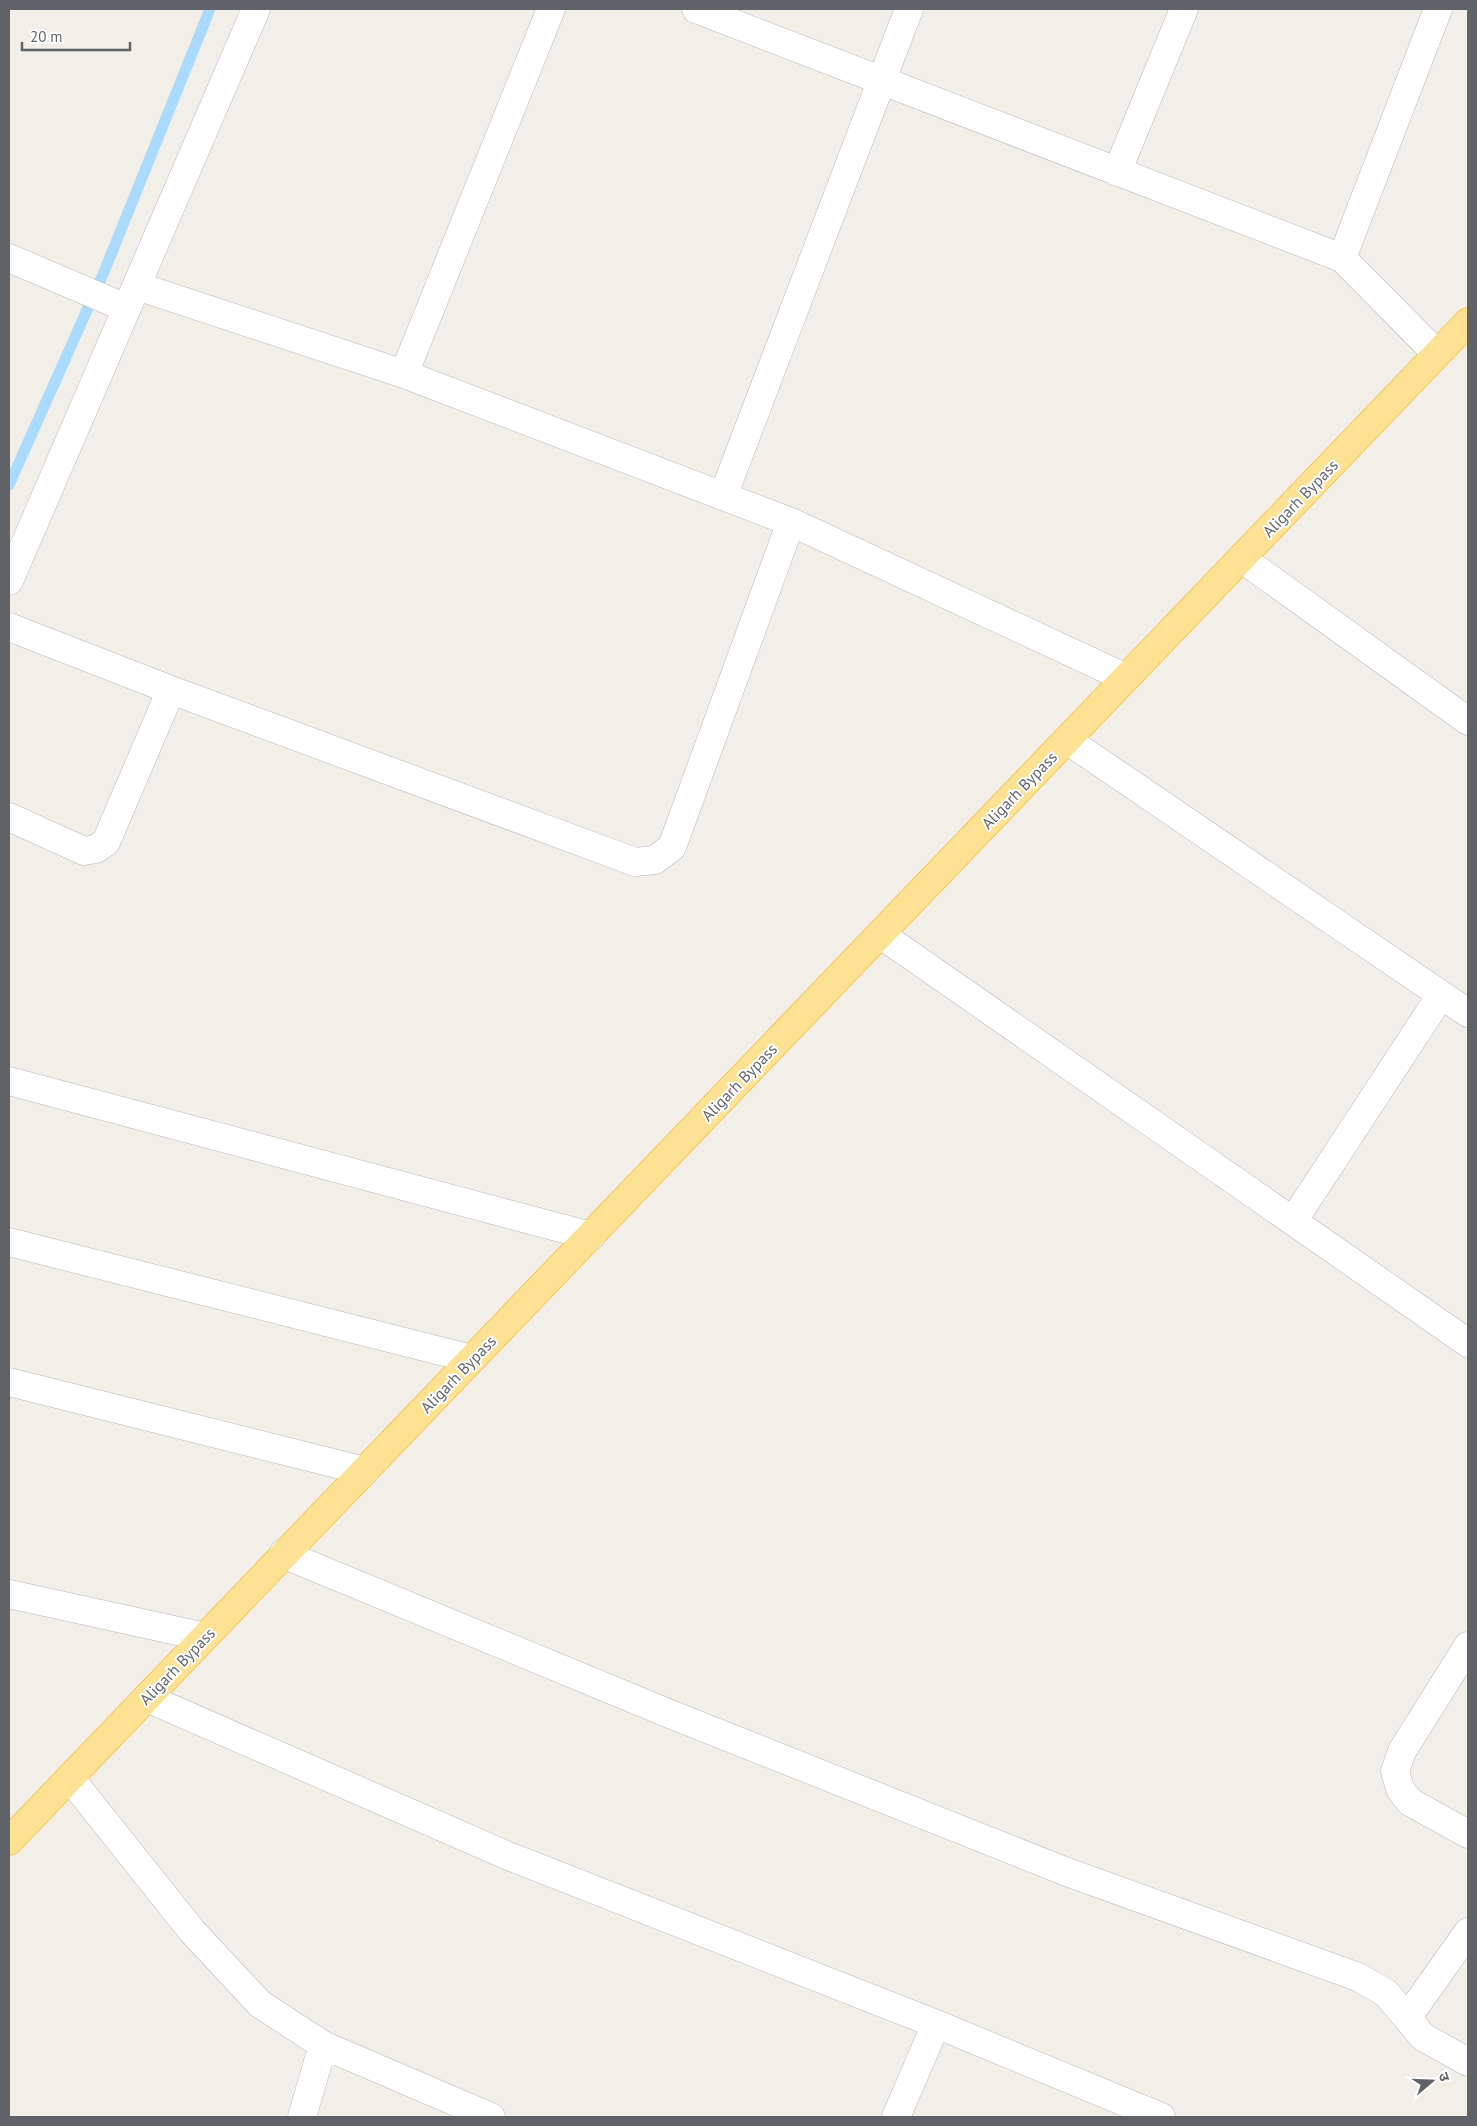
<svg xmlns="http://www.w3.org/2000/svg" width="1477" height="2126" font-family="'PT Sans','Noto Sans Devanagari',sans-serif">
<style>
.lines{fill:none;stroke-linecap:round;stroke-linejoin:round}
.stream{stroke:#aadaff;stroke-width:11}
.minor-casing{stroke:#b5b8bc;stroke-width:29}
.highway-casing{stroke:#f9ab00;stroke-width:29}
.minor{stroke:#fff;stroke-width:28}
.highway{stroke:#fde293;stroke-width:28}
.labels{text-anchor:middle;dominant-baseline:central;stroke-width:4;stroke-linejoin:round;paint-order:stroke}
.street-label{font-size:16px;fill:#5f6368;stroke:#fff}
</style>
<rect width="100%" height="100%" fill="#f1efe8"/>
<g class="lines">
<path class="stream" d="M9 485 104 272 210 9"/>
<g class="minor-casing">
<path id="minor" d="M696 9 1342 258 1437 354
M1117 172 1184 9
M9 258 126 308
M1342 258 1438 9
M137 286 404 374 791 522
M404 374 551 9
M723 496 909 9
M1241 558 1468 721
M9 581 256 9
M9 627 171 690 635 862 655 860 672 847 791 522 1126 678
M1067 740 1468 1013
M9 817 84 851 96 849 106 842 171 690
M880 934 1468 1343
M9 1081 591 1236
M1293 1221 1441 995
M9 1242 472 1359
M9 1382 365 1471
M283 1554 670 1714 1067 1872 1358 1977 1386 1993 1423 2037 1468 2062
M9 1594 205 1637
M1468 1646 1402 1751 1395 1771 1400 1789 1410 1802 1468 1834
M147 1698 506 1855 936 2024 1161 2117
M70 1778 192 1931 260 2004 323 2045 491 2117
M1407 2018 1468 1932
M302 2117 323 2045
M896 2117 936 2024"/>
</g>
<g class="highway-casing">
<path id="highway" d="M9 1841 1468 322"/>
</g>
<use href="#minor" class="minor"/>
<use href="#highway" class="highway"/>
</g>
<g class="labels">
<g class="street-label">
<text transform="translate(1300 498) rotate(-46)">Aligarh Bypass</text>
<text transform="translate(1019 790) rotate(-46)">Aligarh Bypass</text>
<text transform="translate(739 1082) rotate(-46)">Aligarh Bypass</text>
<text transform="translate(458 1374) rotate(-46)">Aligarh Bypass</text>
<text transform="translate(177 1666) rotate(-46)">Aligarh Bypass</text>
</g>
</g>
<rect width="1477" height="2126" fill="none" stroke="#5f6368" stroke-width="20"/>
<g transform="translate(1432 2081) rotate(71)" stroke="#ffffff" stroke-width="4" paint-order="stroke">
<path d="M0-4L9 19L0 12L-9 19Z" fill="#5f6368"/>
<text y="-8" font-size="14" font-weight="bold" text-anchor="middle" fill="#5f6368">उ</text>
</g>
<path d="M22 42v8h108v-8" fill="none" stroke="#5f6368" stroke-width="2.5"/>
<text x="30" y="42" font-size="15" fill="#5f6368" stroke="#ffffff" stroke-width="4" paint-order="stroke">20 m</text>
</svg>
